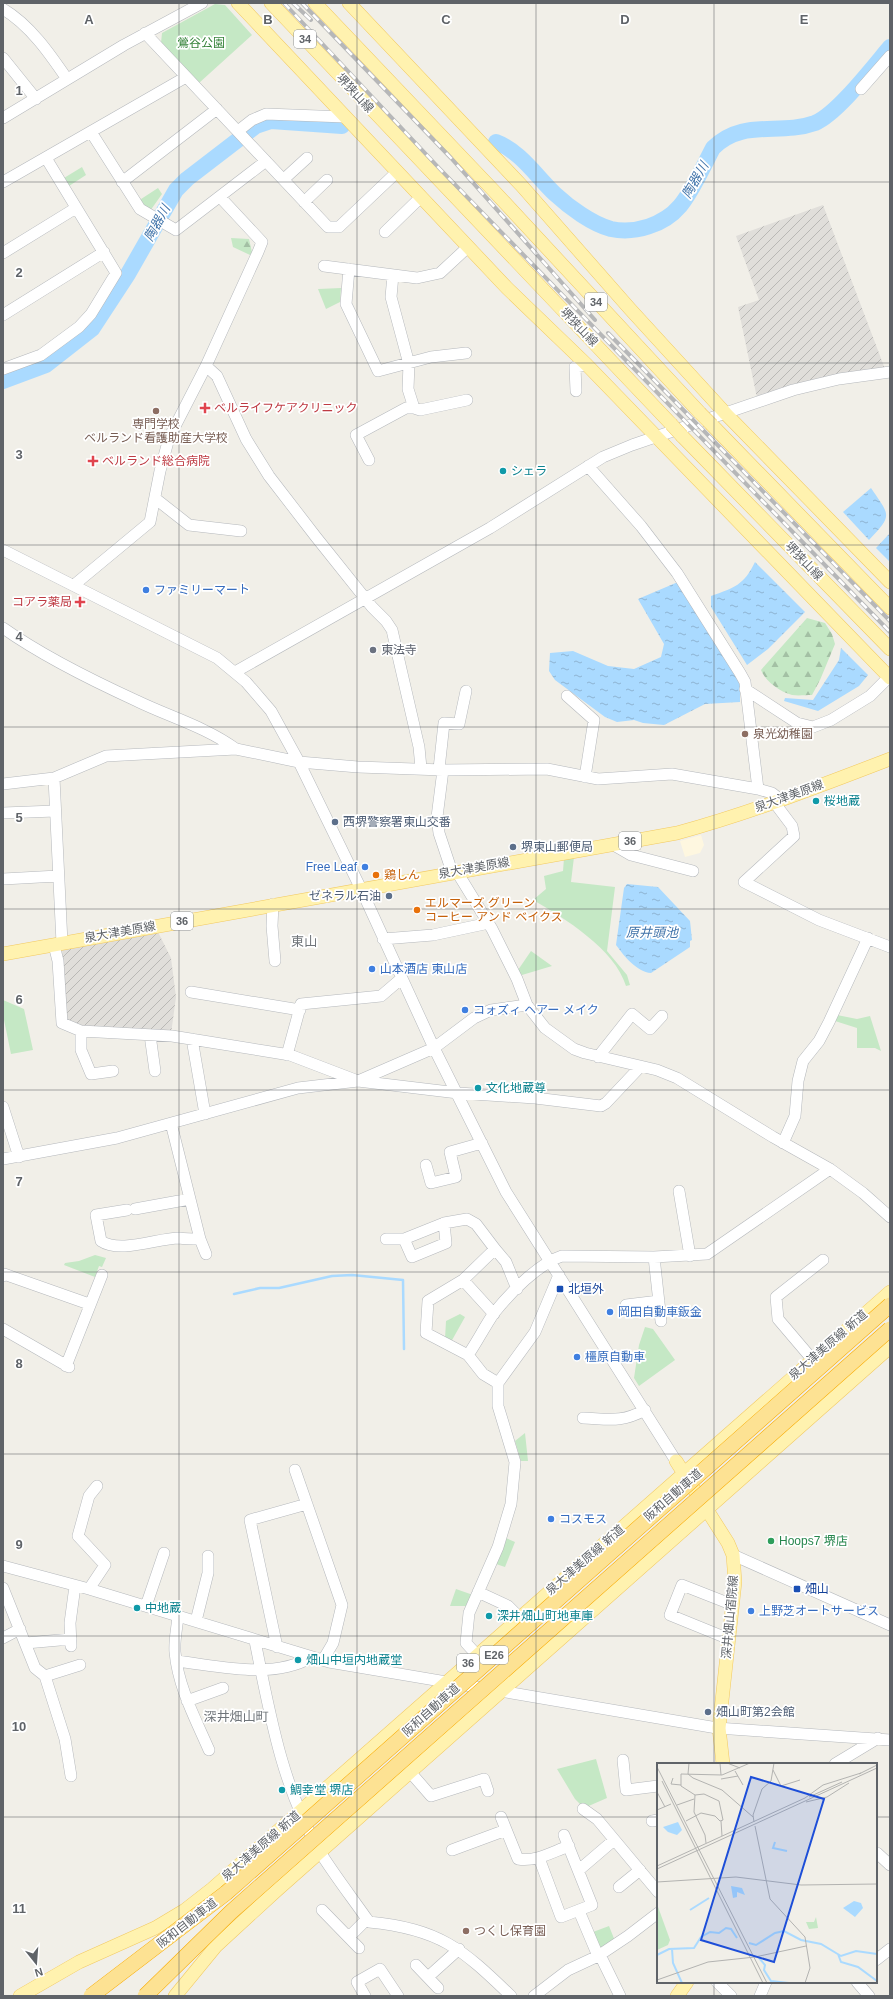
<svg xmlns="http://www.w3.org/2000/svg" width="893" height="1999" font-family="Arial,'Noto Sans JP',sans-serif">
<style>
.commercial{fill:#fef7e0}
.industrial{fill:url(#industrial-furrows)}
.green{fill:#c5e8c5}
.forest{fill:url(#forest-firs)}
.water{fill:url(#water-ripples)}
.lines{fill:none;stroke-linecap:round;stroke-linejoin:round}
.stream{stroke:#aadaff;stroke-width:2.5}
.river{stroke:#aadaff;stroke-width:16}
.minor-casing{stroke:#b5b8bc;stroke-width:12}
.major-casing{stroke:#f2c960;stroke-width:14}
.minor{stroke:#fff;stroke-width:11}
.major{stroke:#fff2af;stroke-width:13}
.rail-casing{stroke:#b6b7b8;stroke-width:4}
.rail{stroke:#fff;stroke-width:2.5;stroke-dasharray:8;stroke-linecap:butt}
.major-bridge-casing{stroke:#f2c960;stroke-width:14;stroke-linecap:butt}
.highway-bridge-casing{stroke:#f9ab00;stroke-width:16;stroke-linecap:butt}
.major-bridge{stroke:#fff2af;stroke-width:13}
.highway-bridge{stroke:#fde293;stroke-width:15}
.grid{fill:none;stroke:#5f6368;stroke-width:1;stroke-opacity:0.55}
.health-dot{fill:#e0444e;stroke:#fff;stroke-width:1.5}
.education-dot{fill:#8d6e63;stroke:#fff;stroke-width:1.5}
.culture-dot{fill:#0f9aa8;stroke:#fff;stroke-width:1.5}
.shop-dot{fill:#3f7fe0;stroke:#fff;stroke-width:1.5}
.worship-dot{fill:#6b7280;stroke:#fff;stroke-width:1.5}
.service-dot{fill:#5c6f8a;stroke:#fff;stroke-width:1.5}
.food-dot{fill:#e8710a;stroke:#fff;stroke-width:1.5}
.transit-dot{fill:#1a4fb4;stroke:#fff;stroke-width:1.5}
.leisure-dot{fill:#2e9e5b;stroke:#fff;stroke-width:1.5}
.labels{text-anchor:middle;dominant-baseline:central;stroke-width:3.5;stroke-linejoin:round;paint-order:stroke}
.shield{fill:#fff;stroke:#8f9295;stroke-width:1}
.shield-label{font-size:11px;font-weight:bold;fill:#5f6368}
.park-label{font-size:12px;fill:#348238;stroke:#fff}
.street-label{font-size:12px;fill:#5f6368;stroke:#fff}
.health-label{font-size:12px;fill:#be3a42;stroke:#fff;text-anchor:start}
.education-label{font-size:12px;fill:#785e54;stroke:#fff;text-anchor:start}
.culture-label{font-size:12px;fill:#0d838f;stroke:#fff;text-anchor:start}
.shop-label{font-size:12px;fill:#366cbe;stroke:#fff;text-anchor:start}
.worship-label{font-size:12px;fill:#5b616d;stroke:#fff;text-anchor:start}
.service-label{font-size:12px;fill:#4e5e75;stroke:#fff;text-anchor:start}
.food-label{font-size:12px;fill:#c56008;stroke:#fff;text-anchor:start}
.transit-label{font-size:12px;fill:#164399;stroke:#fff;text-anchor:start}
.leisure-label{font-size:12px;fill:#27864d;stroke:#fff;text-anchor:start}
.water-label{font-size:13px;font-style:italic;fill:#4174aa;stroke:#fff}
.neighbourhood-label{font-size:13px;fill:#70757a;stroke:#fff}
.inset-river{fill:none;stroke:#aadaff;stroke-width:2}
.inset-road{fill:none;stroke:#b3b3b1;stroke-width:1}
.view{fill:#1d4ed8;fill-opacity:0.15;stroke:#1d4ed8;stroke-width:2}
.inset-edge{fill:none;stroke:#5f6368;stroke-width:2}
.grid-label{font-size:13px;text-anchor:middle;font-weight:bold;fill:#5f6368;stroke:#fff;stroke-width:3.5;stroke-linejoin:round;paint-order:stroke}
</style>
<defs>
<pattern id="industrial-furrows" width="10" height="10" patternUnits="userSpaceOnUse"><rect width="10" height="10" fill="#e0deda"/><path d="M-1 1l2-2M0 10L10 0M9 11l2-2" fill="none" stroke="#b9b8b5"/></pattern>
<pattern id="forest-firs" width="22" height="20" patternUnits="userSpaceOnUse"><rect width="22" height="20" fill="#c5e8c5"/><path d="M5 1l3.5 6h-7zM16 11l3.5 6h-7z" fill="#a3c0a4"/></pattern>
<pattern id="water-ripples" width="26" height="14" patternUnits="userSpaceOnUse"><rect width="26" height="14" fill="#aadaff"/><path d="M2 4q2-2 4 0t4 0M15 11q2-2 4 0t4 0" fill="none" stroke="#8eb4d2"/></pattern>
</defs>
<rect width="100%" height="100%" fill="#f1efe8"/>
<path class="commercial" d="M701 835 704 845 700 853 685 857 680 841Z"/>
<path class="industrial" d="M823 205 885 369 757 398 738 307 759 300 736 236Z
M157 930 171 958 176 997 171 1034 82 1029 67 1023 62 948Z"/>
<path class="green" d="M215 4 225 5 252 35 199 83 161 43 162 33Z
M82 167 86 175 69 186 64 178Z
M158 188 162 194 150 211 138 201Z
M341 288 340 302 326 309 318 289Z
M574 857 571 882 615 887 607 951 627 975 630 985 626 986C615 949 564 918 533 900L546 889 544 876 563 871 564 858Z
M531 951 552 966 522 975 518 970Z
M3 1000 24 1009 33 1050 11 1054 3 1015Z
M837 1015 857 1019 870 1016 881 1051 875 1048H857V1028L835 1021Z
M95 1255 106 1258 102 1267 99 1266 95 1277 64 1265 65 1263 79 1261Z
M460 1314 465 1317 451 1342 445 1339 446 1321Z
M645 1327 653 1329 675 1360 639 1386 634 1378 639 1345Z
M525 1433 528 1461H521L515 1441Z
M506 1538 515 1542 505 1567 496 1564Z
M456 1589 473 1595 468 1606H450Z
M596 1759 607 1798 584 1808 575 1799 557 1769Z
M609 1926 615 1941 599 1949 593 1932Z"/>
<path class="forest" d="M231 238 249 239 252 252 250 255 233 247Z
M807 618 825 623 832 634 835 644 820 680 812 695C806 695 798 696 792 695 780 692 765 681 761 670Z"/>
<path class="water" d="M871 488C890 516 893 515 869 540L843 512Z
M890 533V562L876 548Z
M755 562 805 612 768 649 747 665 711 607V596C734 588 744 585 755 562Z
M678 582 740 681V702L705 704 664 725 643 723 634 720 617 722 605 717 555 680 549 671 550 653 573 651 608 666 634 669 661 657 664 644 638 599Z
M841 648 868 675 859 686 818 711 784 701 785 698 813 700 839 660Z
M627 884 658 887 690 921 692 940 690 941V947L651 973C637 972 624 956 616 945L624 888Z"/>
<g class="lines">
<path class="stream" d="M234 1294 260 1288H279L332 1276 352 1275 403 1280 404 1349"/>
<path class="river" d="M496 142C520 151 537 177 555 194 569 207 592 224 611 229 635 234 664 225 680 206 692 192 704 165 713 148 743 118 779 136 815 123 837 114 873 67 890 47
M3 381 46 365 92 329 128 274 176 190 187 179 256 126 271 121 342 126"/>
<g class="minor-casing">
<path id="minor" d="M3 9C30 25 50 54 67 79
M145 33 328 227H339L397 172
M3 58 36 99
M861 89 890 56
M3 118 124 45 202 3
M238 131 252 120 266 114 345 117
M91 132 140 209 176 230 266 161
M284 179 307 158
M3 182 186 77
M122 182 217 109
M304 202 327 180
M385 232 421 197
M3 253 76 208
M324 266 417 278 440 273 468 247
M349 269 346 304 378 371 431 357 466 353
M393 275 391 297 409 364 408 389 414 408 420 410 467 400
M3 315 104 252
M206 366 217 376 246 439 269 476 316 537 372 607 386 621 392 630 419 747 421 768
M3 369 41 355 79 327 91 314 116 273 46 158
M576 391 575 367 587 365
M369 460 356 435 406 408H414
M588 466 641 526 677 573 740 673 745 682 758 789
M156 499 189 525 241 531
M3 550 217 658 246 682 271 711 299 762 361 889 434 1048 506 1192 676 1461
M74 585 150 522 160 471 169 438 206 366 258 252 262 242 220 197
M3 628C44 657 91 680 137 701 170 717 206 727 236 749
M235 672 490 528 603 457 632 445 793 390 839 379 890 372
M745 689 797 723 813 727 831 720 870 696 889 677
M567 696 594 720 585 777
M439 769 444 723 459 724 466 691
M443 770 437 817 439 833 452 872
M54 778 62 943
M3 784 54 778 106 756 236 749 299 762 358 767 443 770 547 769 598 779 672 774 758 789 772 793 781 800
M774 802 792 826 794 836 744 882 819 920 890 947
M3 813 55 811
M612 844 631 855 693 871
M457 872 492 929 517 979 527 1005 545 1028 574 1049 585 1053 657 1070 677 1078 773 1137 830 1169 863 1193 890 1217
M3 879 58 876
M273 904 272 926 275 961
M383 939 433 935 489 923
M54 945 58 961 62 1023 81 1031 172 1036 290 1055 358 1081 458 1093 535 1098 601 1106 606 1103 640 1067
M191 992 300 1010
M81 1031V1050L91 1074 113 1071
M150 1035 155 1071
M192 1039 205 1114
M287 1055 301 1004 381 996 402 978
M598 1057 632 1014 650 1029 662 1016
M3 1107 19 1157
M171 1123 200 1239 206 1254
M783 1143 795 1116 798 1081 803 1061 819 1041 829 1022 868 938
M3 1159 117 1138 298 1088 358 1081 434 1048 474 1018 491 1010 527 1005
M426 1165 431 1183 456 1177 450 1152 482 1143
M679 1191 690 1256
M135 1209 190 1199
M127 1210 96 1215 101 1241C120 1254 158 1238 179 1238 186 1239 193 1239 200 1239
M386 1239H404L444 1223 467 1219 476 1224 495 1249
M404 1239 412 1257 446 1243 444 1223
M654 1257 661 1321
M3 1276 4 1274 89 1304
M463 1280 495 1249 506 1262 517 1289
M626 1305 659 1301
M494 1314 463 1280 428 1301 426 1333 468 1355C477 1342 485 1326 494 1313 510 1293 538 1264 562 1256L654 1257 707 1254 830 1169
M3 1329 69 1367
M468 1355 483 1374 498 1383
M812 1359 778 1319 776 1297 823 1260
M66 1366 102 1275
M583 1418C609 1419 621 1423 645 1410
M295 1470 342 1605 333 1643 323 1660
M733 1555 890 1625
M3 1566 89 1589 329 1662 717 1728 890 1740
M3 1588 35 1668 45 1676 65 1739 71 1776
M89 1589 105 1565 78 1536 89 1496 97 1486
M478 1592 508 1606 519 1617
M146 1606 164 1553
M178 1616C177 1628 174 1641 175 1652 178 1687 196 1720 209 1750
M196 1621 208 1573V1556
M3 1638 20 1629
M729 1639 670 1615 682 1585 733 1605
M255 1641C270 1715 282 1786 320 1852 335 1876 353 1899 369 1922 440 1929 461 1948 511 1996
M26 1643 71 1639
M71 1646 70 1623 75 1586
M277 1647 250 1520 307 1504
M477 1655 466 1643 469 1613 498 1547 511 1504 515 1462 498 1406V1383L535 1332 559 1275
M176 1661C220 1666 272 1680 312 1657
M45 1676 80 1665
M187 1701 223 1688
M623 1760 626 1790 658 1786
M835 1764 878 1738
M411 1773 431 1796 484 1779 488 1791
M583 1809 597 1819 658 1892
M501 1817 518 1859C536 1862 552 1852 569 1846
M652 1821 658 1820
M452 1850 506 1830
M877 1853 890 1865
M539 1858 561 1917 592 1905 564 1835
M579 1870 614 1840
M619 1887 640 1870
M322 1910 359 1948
M579 1911 598 1956
M349 1937 367 1919
M600 1955 620 1996
M876 1960 890 1949
M416 1965 438 1988
M428 1977 459 1949
M717 1982 731 1996
M857 1982 869 1996
M365 1996 357 1982 380 1969 398 1996
M534 1996 568 1970 598 1956 628 1936 658 1913
M760 1996 766 1982"/>
</g>
<g class="major-casing">
<path id="major" d="M238 3 507 288 587 365 890 678
M271 3 671 424
M315 3 493 190 700 413
M349 3 521 185 630 309 726 414 890 582
M712 425 890 608
M682 436 890 649
M3 954 677 833C750 813 820 786 890 759
M676 1461 728 1543 733 1555 735 1582 719 1728 723 1764
M20 1996 79 1962 155 1928 185 1910 212 1889 890 1292
M175 1996 216 1946 277 1890 890 1347
M677 1996 687 1982"/>
</g>
<use href="#minor" class="minor"/>
<use href="#major" class="major"/>
<g class="rail-casing">
<path id="rail" d="M284 3 439 168 890 632
M293 3 311 20
M302 3 451 158 595 320
M608 333 890 621"/>
</g>
<use href="#rail" class="rail"/>
<g class="major-bridge-casing">
<path id="major-bridge" d="M700 413 712 425
M671 424 682 436"/>
</g>
<g class="highway-bridge-casing">
<path id="highway-bridge" d="M91 1996 226 1893 890 1305
M145 1996 231 1912 890 1329"/>
</g>
<use href="#major-bridge" class="major-bridge"/>
<use href="#highway-bridge" class="highway-bridge"/>
</g>
<path class="grid" d="M179 3V1996M357 3V1996M536 3V1996M714 3V1764M3 182H890M3 363H890M3 545H890M3 727H890M3 909H890M3 1090H890M3 1272H890M3 1454H890M3 1636H890M3 1817H658M876 1817H890M714 1982V1996"/>
<g class="health-dot">
<path d="M203 402h4v4h4v4h-4v4h-4v-4h-4v-4h4z"/>
<path d="M91 455h4v4h4v4h-4v4h-4v-4h-4v-4h4z"/>
<path d="M78 596h4v4h4v4h-4v4h-4v-4h-4v-4h4z"/>
</g>
<g class="education-dot">
<circle cx="156" cy="411" r="4"/>
<circle cx="745" cy="734" r="4"/>
<circle cx="466" cy="1931" r="4"/>
</g>
<g class="culture-dot">
<circle cx="503" cy="471" r="4"/>
<circle cx="816" cy="801" r="4"/>
<circle cx="478" cy="1088" r="4"/>
<circle cx="137" cy="1608" r="4"/>
<circle cx="489" cy="1616" r="4"/>
<circle cx="298" cy="1660" r="4"/>
<circle cx="282" cy="1790" r="4"/>
</g>
<g class="shop-dot">
<circle cx="146" cy="590" r="4"/>
<circle cx="365" cy="867" r="4"/>
<circle cx="372" cy="969" r="4"/>
<circle cx="465" cy="1010" r="4"/>
<circle cx="610" cy="1312" r="4"/>
<circle cx="577" cy="1357" r="4"/>
<circle cx="551" cy="1519" r="4"/>
<circle cx="751" cy="1611" r="4"/>
</g>
<circle class="worship-dot" cx="373" cy="650" r="4"/>
<g class="service-dot">
<circle cx="335" cy="822" r="4"/>
<circle cx="513" cy="847" r="4"/>
<circle cx="389" cy="896" r="4"/>
<circle cx="708" cy="1712" r="4"/>
</g>
<g class="food-dot">
<circle cx="376" cy="875" r="4"/>
<circle cx="417" cy="910" r="4"/>
</g>
<g class="transit-dot">
<rect x="556" y="1285" width="8" height="8" rx="2"/>
<rect x="793" y="1585" width="8" height="8" rx="2"/>
</g>
<circle class="leisure-dot" cx="771" cy="1541" r="4"/>
<g class="labels">
<g class="shield">
<rect x="294" y="30" width="22" height="18" rx="3"/>
<rect x="585" y="293" width="22" height="18" rx="3"/>
<rect x="619" y="832" width="22" height="18" rx="3"/>
<rect x="171" y="912" width="22" height="18" rx="3"/>
<rect x="480" y="1646" width="28" height="18" rx="3"/>
<rect x="457" y="1654" width="22" height="18" rx="3"/>
</g>
<g class="shield-label">
<text x="305" y="39">34</text>
<text x="596" y="302">34</text>
<text x="630" y="841">36</text>
<text x="182" y="921">36</text>
<text x="494" y="1655">E26</text>
<text x="468" y="1663">36</text>
</g>
<g class="park-label">
<text x="201" y="43">鶯谷公園</text>
</g>
<g class="street-label">
<text transform="translate(355 93) rotate(47)">堺狭山線</text>
<text transform="translate(579 327) rotate(46)">堺狭山線</text>
<text transform="translate(804 561) rotate(46)">堺狭山線</text>
<text transform="translate(789 796) rotate(-20)">泉大津美原線</text>
<text transform="translate(474 868) rotate(-10)">泉大津美原線</text>
<text transform="translate(120 932) rotate(-10)">泉大津美原線</text>
<text transform="translate(828 1345) rotate(-41)">泉大津美原線 新道</text>
<text transform="translate(673 1495) rotate(-41)">阪和自動車道</text>
<text transform="translate(585 1560) rotate(-41)">泉大津美原線 新道</text>
<text transform="translate(730 1617) rotate(-85)">深井畑山宿院線</text>
<text transform="translate(431 1710) rotate(-42)">阪和自動車道</text>
<text transform="translate(261 1846) rotate(-41)">泉大津美原線 新道</text>
<text transform="translate(187 1923) rotate(-38)">阪和自動車道</text>
</g>
<g class="health-label">
<text x="214" y="408">ベルライフケアクリニック</text>
<text x="102" y="461">ベルランド総合病院</text>
<text x="72" y="602" text-anchor="end">コアラ薬局</text>
</g>
<g class="education-label">
<text x="156" y="424" text-anchor="middle">専門学校<tspan x="156" dy="14">ベルランド看護助産大学校</tspan></text>
<text x="753" y="734">泉光幼稚園</text>
<text x="474" y="1931">つくし保育園</text>
</g>
<g class="culture-label">
<text x="511" y="471">シェラ</text>
<text x="824" y="801">桜地蔵</text>
<text x="486" y="1088">文化地蔵尊</text>
<text x="145" y="1608">中地蔵</text>
<text x="497" y="1616">深井畑山町地車庫</text>
<text x="306" y="1660">畑山中垣内地蔵堂</text>
<text x="290" y="1790">鯛幸堂 堺店</text>
</g>
<g class="shop-label">
<text x="154" y="590">ファミリーマート</text>
<text x="357" y="867" text-anchor="end">Free Leaf</text>
<text x="380" y="969">山本酒店 東山店</text>
<text x="473" y="1010">コォズィ ヘアー メイク</text>
<text x="618" y="1312">岡田自動車鈑金</text>
<text x="585" y="1357">橿原自動車</text>
<text x="559" y="1519">コスモス</text>
<text x="759" y="1611">上野芝オートサービス</text>
</g>
<g class="worship-label">
<text x="381" y="650">東法寺</text>
</g>
<g class="service-label">
<text x="343" y="822">西堺警察署東山交番</text>
<text x="521" y="847">堺東山郵便局</text>
<text x="381" y="896" text-anchor="end">ゼネラル石油</text>
<text x="716" y="1712">畑山町第2会館</text>
</g>
<g class="food-label">
<text x="384" y="875">鶏しん</text>
<text x="425" y="903">エルマーズ グリーン<tspan x="425" dy="14">コーヒー アンド ベイクス</tspan></text>
</g>
<g class="transit-label">
<text x="568" y="1289">北垣外</text>
<text x="805" y="1589">畑山</text>
</g>
<g class="leisure-label">
<text x="779" y="1541">Hoops7 堺店</text>
</g>
<g class="water-label">
<text transform="translate(695 180) rotate(-60)">陶器川</text>
<text transform="translate(157 223) rotate(-61)">陶器川</text>
<text x="652" y="932">原井頭池</text>
</g>
<g class="neighbourhood-label">
<text x="304" y="941">東山</text>
<text x="236" y="1716">深井畑山町</text>
</g>
</g>
<g transform="translate(657 1763)">
<rect width="220" height="220" fill="#f1efe8"/>
<path d="M0 141 13 177 11 182 0 187Z" fill="#c5e8c5"/>
<path d="M159 154 161 165 152 166 149 159H157Z" fill="#c5e8c5"/>
<path d="M21 59 25 67 20 72 11 69 6 64ZM74 123 85 125 88 132 80 129V134L76 135ZM197 138 204 140 206 145 198 154 186 145Z" fill="#aadaff"/>
<path class="inset-river" d="M118 79 116 85 130 88M33 147 52 135M92 180 99 182 118 170 127 168 144 177 164 181 184 193 199 188 220 191M15 186 16 200 25 220M181 191 184 199 201 204 220 218M0 192 12 186 37 185 44 174 53 169 62 170 69 165 74 166 80 175M102 195 108 202 107 207 114 218 132 220"/>
<path class="inset-road" d="M32 0 31 11 36 15 65 27 96 54M63 0 64 12M70 0 83 5M0 4 110 220M116 7 124 23 143 17M78 8 86 22M202 11 220 2M16 15 14 21 24 22M64 16 81 13M5 18 106 220M0 29 8 44M38 32 37 49 48 72 49 80M152 34 185 19M149 39 170 34 192 20M20 42 37 36M0 47 14 41M29 58 44 50 58 53 63 58 66 57 62 38 47 31 38 32 24 23V11L65 12 93 0M64 58 65 73M97 59 96 52 105 26 114 18 117 0M98 63 113 136 148 174 153 205 148 220M0 103 148 35 166 22 204 10M0 106 220 5M0 119 79 114 144 122 220 121M0 217 51 199 98 194 149 183"/>
<path class="view" d="M94 14 167 36 117 199 44 177Z"/>
<rect width="220" height="220" class="inset-edge"/>
</g>
<g class="grid-label">
<text x="89" y="24">A</text>
<text x="268" y="24">B</text>
<text x="446" y="24">C</text>
<text x="625" y="24">D</text>
<text x="804" y="24">E</text>
<text x="19" y="95">1</text>
<text x="19" y="277">2</text>
<text x="19" y="459">3</text>
<text x="19" y="641">4</text>
<text x="19" y="822">5</text>
<text x="19" y="1004">6</text>
<text x="19" y="1186">7</text>
<text x="19" y="1368">8</text>
<text x="19" y="1549">9</text>
<text x="19" y="1731">10</text>
<text x="19" y="1913">11</text>
</g>
<rect width="893" height="1999" fill="none" stroke="#5f6368" stroke-width="8"/>
<g transform="translate(36 1963) rotate(163)" stroke="#ffffff" stroke-width="3" paint-order="stroke">
<path d="M0-3L7 15L0 10L-7 15Z" fill="#5f6368"/>
<text y="-6" font-size="11" font-weight="bold" text-anchor="middle" fill="#5f6368">N</text>
</g>
</svg>
